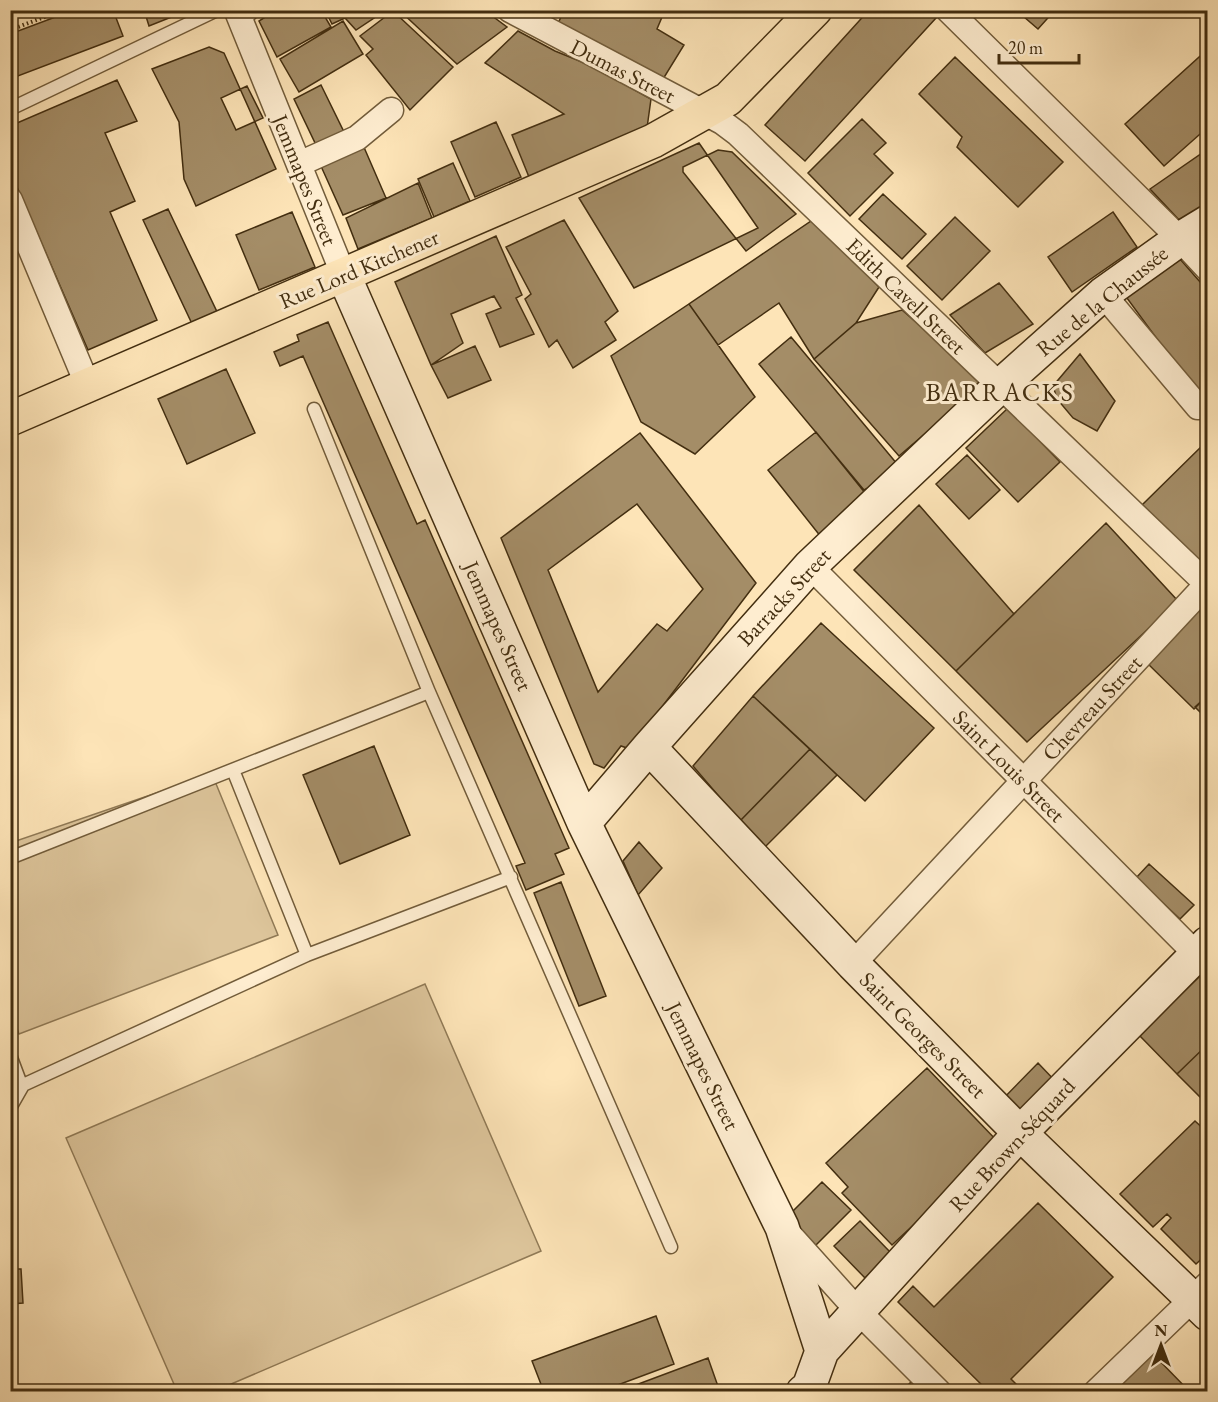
<svg xmlns="http://www.w3.org/2000/svg" width="1218" height="1402" font-family="'EB Garamond',serif">
<style>
.green{fill:#ddc59b;stroke:#907a56;stroke-width:1.5}
.building{fill:#a48d67;stroke:#432e10;stroke-width:1.5;fill-rule:evenodd}
.lines{fill:none;stroke-linecap:round;stroke-linejoin:round}
.lane-casing{stroke:#725c3a;stroke-width:15}
.street-casing{stroke:#725c3a;stroke-width:27}
.secondary-casing{stroke:#432e10;stroke-width:36}
.primary-casing{stroke:#432e10;stroke-width:36}
.path{stroke:#432e10;stroke-width:4;stroke-dasharray:1.5 3;stroke-linecap:butt}
.lane{stroke:#feedd0;stroke-width:12}
.street{stroke:#feedd0;stroke-width:24}
.secondary{stroke:#feedd0;stroke-width:33}
.primary{stroke:#fde4b7;stroke-width:33}
.labels{text-anchor:middle;dominant-baseline:central;stroke-width:6;stroke-linejoin:round;paint-order:stroke}
.street-label{font-size:22px;fill:#432e10;stroke:#feedd0}
.quarter-label{font-size:26px;letter-spacing:1.5px;fill:#432e10;stroke:#feedd0}
</style>
<rect width="100%" height="100%" fill="#fde4b7"/>
<filter id="stains"><feTurbulence type="fractalNoise" baseFrequency=".00333" numOctaves="4"/><feColorMatrix values="0 0 0 0 .2 0 0 0 0 .09 0 0 0 0 .02 0 0 0 .5 -.17"/></filter>
<radialGradient id="worn" r=".72"><stop offset=".6" stop-color="#630" stop-opacity="0"/><stop offset="1" stop-color="#630" stop-opacity=".3"/></radialGradient>
<path class="green" d="M212 774 278 935 19 1034 10 1009V843Z
M425 984 541 1251 215 1391H177L66 1138Z"/>
<path class="building" d="M74 10H113L123 36 10 79V34Z
M144 10H189L149 26Z
M276 10H321L331 27 277 57 259 21Z
M325 10H383V12L356 30 345 18 332 24Z
M399 10H484L507 27 457 64Z
M564 10H665L657 29 684 45 660 84 557 26Z
M869 10H928L936 18 805 161 765 125Z
M1016 10H1055L1038 29Z
M393 11 453 67 410 110 366 55 373 49 360 36Z
M343 21 363 54 299 92 280 59Z
M518 31 555 51 592 66 651 99 647 128 529 177 512 135 564 114 485 63Z
M209 47 224 53 276 169 196 206 184 179 179 122 152 69Z
M1208 49V127L1164 166 1125 124Z
M955 57 1063 162 1018 207 957 147 962 137 919 94Z
M117 80 137 121 105 133 135 201 110 212 157 320 88 350 10 171V126Z
M321 85 345 134 317 147 294 99Z
M247 86 263 118 236 130 221 98Z
M862 119 886 143 874 154 893 173 850 216 808 173Z
M496 122 521 177 475 197 451 142Z
M699 143 758 228 634 288 579 198Z
M363 145 386 198 343 215 320 164Z
M1208 149V207L1182 223 1150 189Z
M718 150 732 152 796 214 746 251 683 172V167Z
M453 163 470 201 434 217 418 179Z
M418 183 432 218 358 249 346 218Z
M883 194 926 234 902 259 859 219Z
M168 209 219 316 194 328 143 220Z
M292 212 315 267 259 290 236 235Z
M1113 212 1137 247 1072 292 1048 257Z
M955 217 990 251 942 300 907 266Z
M814 219 879 287 856 323 814 359 779 303 718 345 689 304Z
M564 220 618 311 605 322 616 340 573 368 557 340 549 347 525 299 531 294 506 247Z
M496 236 522 295 516 298 534 334 500 347 486 314 501 308 494 296 451 314 463 343 431 365 395 282Z
M1180 259 1208 291V393L1201 399 1124 294Z
M999 283 1033 324 985 353 950 315Z
M689 304 755 397 695 454 641 422 611 356Z
M902 310 985 382 899 456 814 359 856 323Z
M328 322 417 524 425 520 569 848 555 854 564 874 526 890 516 866 525 863 303 356 280 366 274 352 299 341 297 335Z
M791 337 903 471 864 490 759 364Z
M475 346 491 380 448 398 431 365Z
M1080 354 1115 401 1097 431 1073 418 1057 399 1053 386Z
M226 369 255 433 187 464 158 399Z
M1008 408 1060 462 1018 502 966 448Z
M816 432 874 504 825 542 768 470Z
M640 433 756 583 630 749 621 746 604 768 594 764 501 538ZM637 504 703 589 667 631 657 624 598 692 548 570Z
M1208 440V570L1141 506Z
M967 455 1000 490 969 519 936 484Z
M919 505 1014 614 956 671 854 570Z
M1106 523 1178 601 1027 742 956 671Z
M1203 598 1208 603V695L1194 709 1143 659Z
M821 623 934 728 865 801 753 696Z
M1208 695V720L1195 707Z
M753 696 810 749 740 821 693 766Z
M374 746 410 835 340 864 303 775Z
M810 749 837 775 765 847 740 821Z
M639 842 662 868 638 895 623 861Z
M1149 864 1194 905 1180 919 1136 878Z
M561 882 606 996 579 1006 534 893Z
M1201 975 1208 981V1044L1177 1074 1139 1035Z
M1208 1044V1100L1205 1102 1177 1074Z
M1038 1063 1059 1085 1020 1126 998 1104Z
M927 1068 1000 1144 892 1245 842 1193 848 1187 826 1163Z
M1195 1121 1208 1133V1253L1196 1264 1161 1229 1171 1218 1167 1214 1153 1227 1120 1194Z
M822 1182 851 1210 813 1248 784 1220Z
M1038 1203 1113 1277 1011 1379 1024 1392H989L898 1302 913 1286 934 1307Z
M860 1221 891 1253 865 1278 834 1246Z
M10 1269H21L23 1303 10 1304Z
M656 1316 674 1364 599 1392H544L532 1361Z
M1152 1353 1190 1392H1113Z
M708 1358 720 1392H617Z
M918 1375 934 1392H901Z"/>
<g class="lines">
<g class="lane-casing">
<path id="lane" d="M10 109 217 10
M314 409 429 692 671 1247
M233 770 307 955
M10 858 429 692
M10 1055 22 1087 10 1108
M10 1091 307 955 511 877
M10 1391H12"/>
</g>
<g class="street-casing">
<path id="street" d="M246 10 238 14 344 276
M510 10 722 122 738 134 1208 585
M948 10 1180 239 1208 269
M299 164 357 138 391 110
M10 200 88 386
M1103 294 1198 407 1208 405
M810 566 1208 966
M853 964 1208 583
M788 1233 858 1311 939 1392
M1096 1392 1208 1284"/>
</g>
<g class="secondary-casing">
<path id="secondary" d="M344 276 584 823 782 1227 822 1351
M649 747 853 964 1020 1133 1208 1314
M584 823 649 747 810 566 1000 386 1103 294 1180 239 1208 222
M803 1392 809 1387 822 1351 1020 1133 1208 943"/>
</g>
<g class="primary-casing">
<path id="primary" d="M10 419 653 141 728 99 815 10"/>
</g>
<path class="path" d="M10 30 63 10"/>
<use href="#lane" class="lane"/>
<use href="#street" class="street"/>
<use href="#secondary" class="secondary"/>
<use href="#primary" class="primary"/>
</g>
<g class="labels">
<g class="street-label">
<text transform="translate(623 71) rotate(27)">Dumas Street</text>
<text transform="translate(305 180) rotate(68)">Jemmapes Street</text>
<text transform="translate(359 269) rotate(-23)">Rue Lord Kitchener</text>
<text transform="translate(906 296) rotate(44)">Edith Cavell Street</text>
<text transform="translate(1102 301) rotate(-39)">Rue de la Chaussée</text>
<text transform="translate(784 597) rotate(-47)">Barracks Street</text>
<text transform="translate(498 626) rotate(66)">Jemmapes Street</text>
<text transform="translate(1092 708) rotate(-47)">Chevreau Street</text>
<text transform="translate(1009 766) rotate(45)">Saint Louis Street</text>
<text transform="translate(923 1035) rotate(45)">Saint Georges Street</text>
<text transform="translate(703 1066) rotate(64)">Jemmapes Street</text>
<text transform="translate(1012 1145) rotate(-47)">Rue Brown-Séquard</text>
</g>
<g class="quarter-label">
<text x="1000" y="392">BARRACKS</text>
</g>
</g>
<rect width="1218" height="1402" fill="none" stroke="#fde4b7" stroke-width="36"/>
<rect x="12" y="12" width="1194" height="1378" fill="none" stroke="#432e10" stroke-width="3"/>
<rect x="18" y="18" width="1182" height="1366" fill="none" stroke="#432e10" stroke-width="1.5"/>
<g transform="translate(1161 1345)" stroke="#feedd0" stroke-width="4.5" paint-order="stroke">
<path d="M0-4.5L10 22L0 15L-10 22Z" fill="#432e10"/>
<text y="-9" font-size="16" font-weight="bold" text-anchor="middle" fill="#432e10">N</text>
</g>
<path d="M999 54v9h80v-9" fill="none" stroke="#432e10" stroke-width="3"/>
<text x="1008" y="54" font-size="18" fill="#432e10" stroke="#feedd0" stroke-width="4.5" paint-order="stroke">20 m</text>
<rect width="100%" height="100%" filter="url(#stains)"/>
<rect width="100%" height="100%" fill="url(#worn)"/>
</svg>
